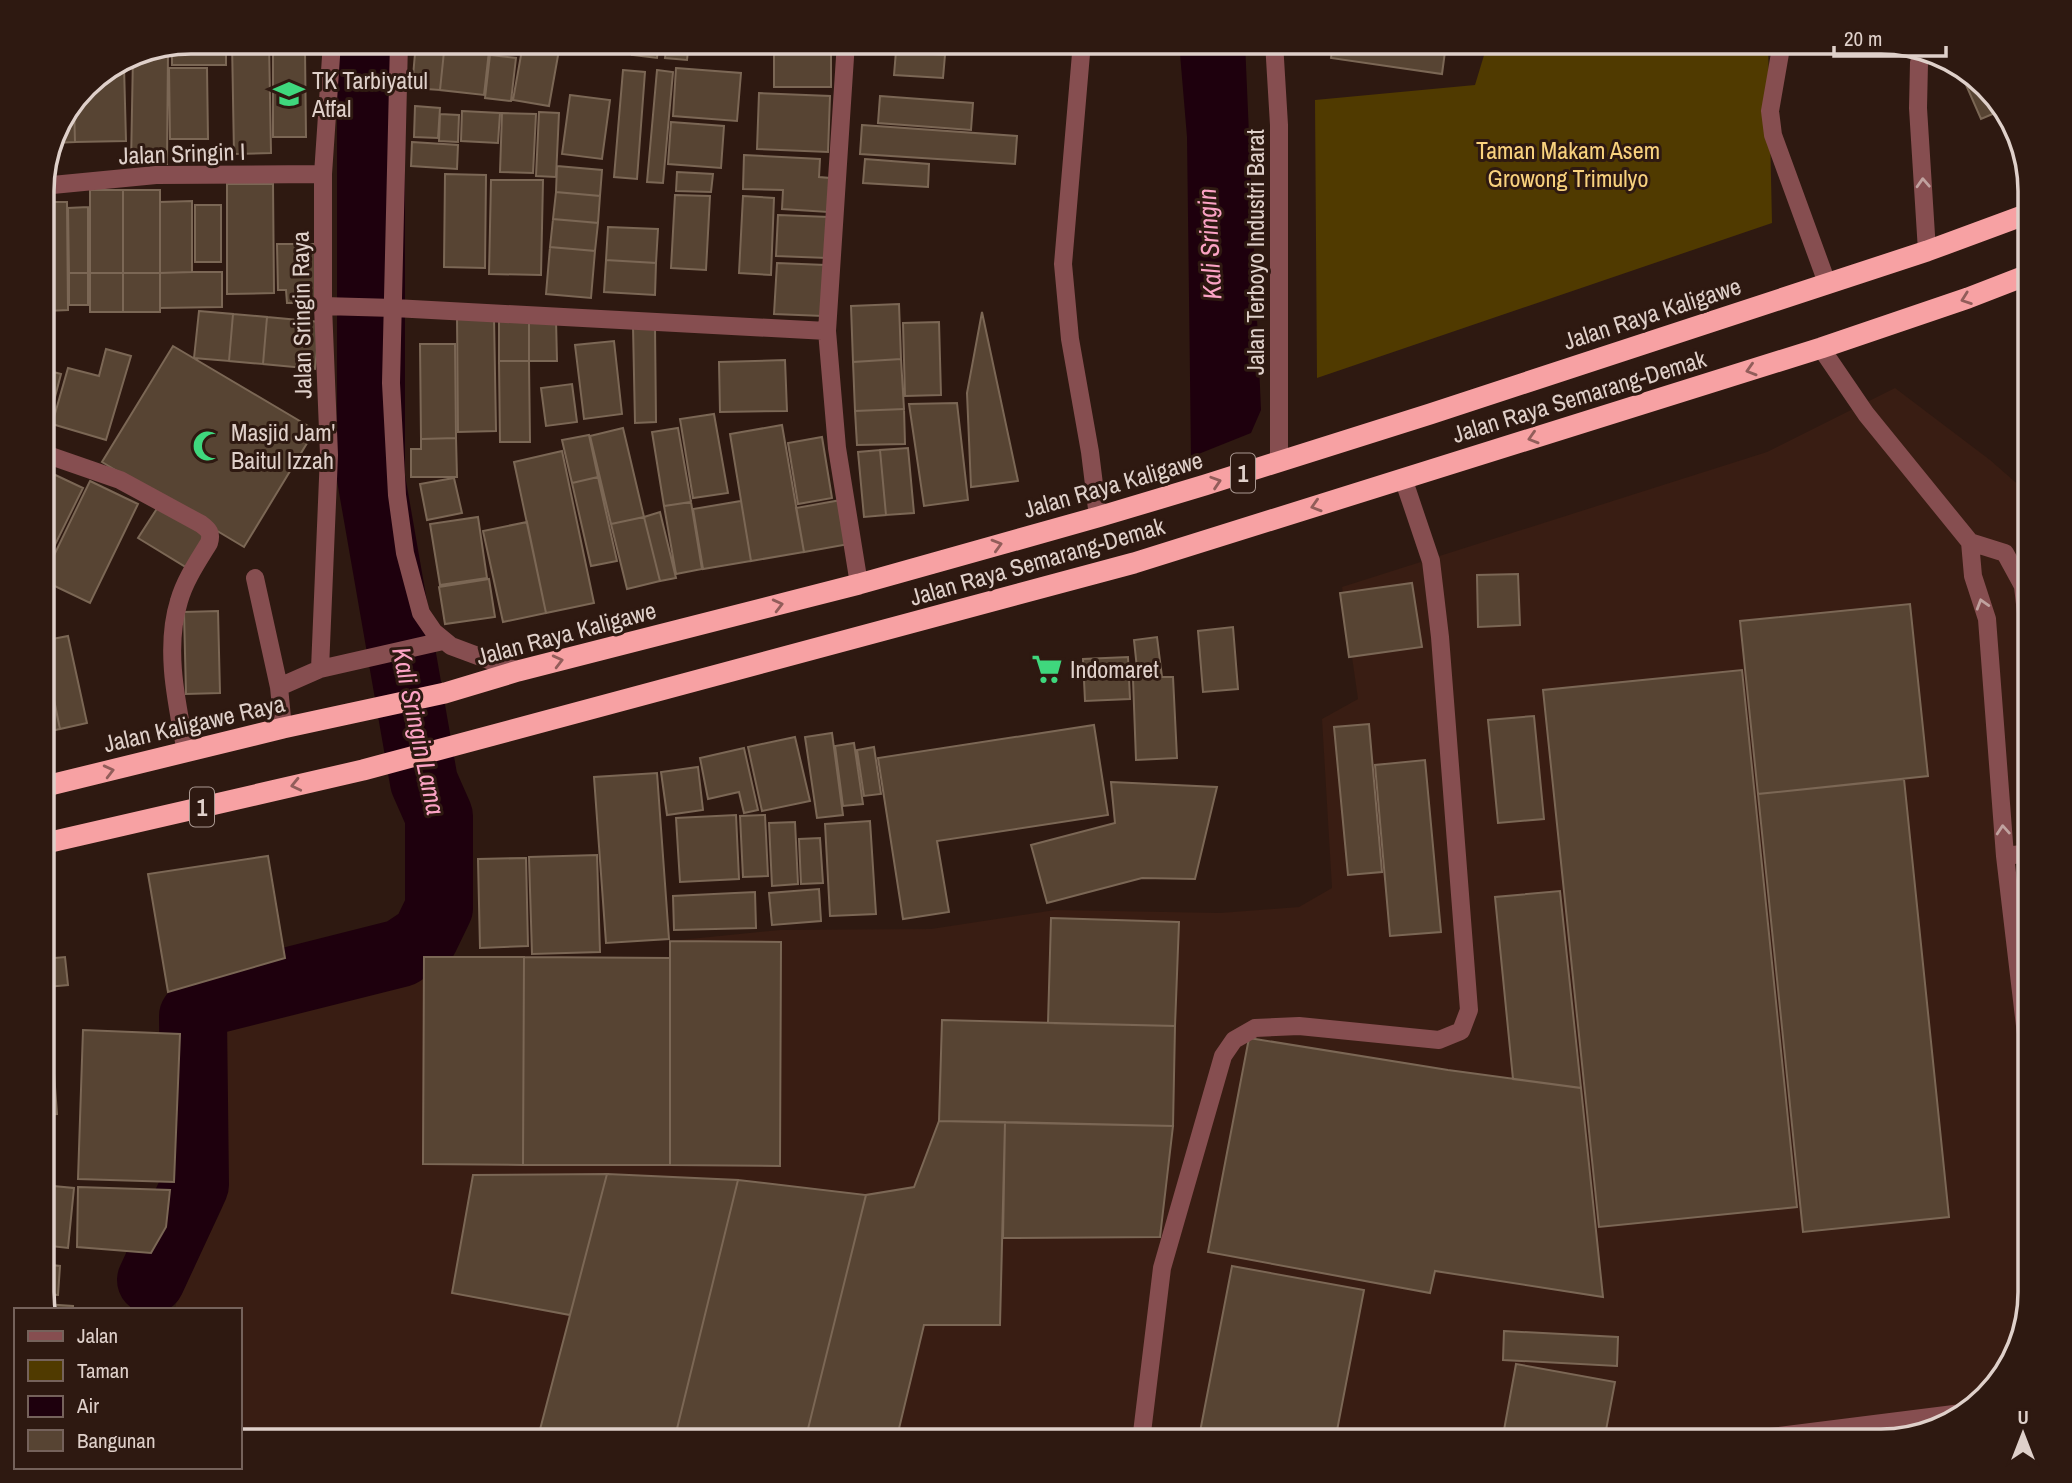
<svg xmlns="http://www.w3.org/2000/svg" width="2072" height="1483" font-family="'Archivo Narrow',sans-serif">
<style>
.built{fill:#391d13}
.green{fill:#503a00}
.water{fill:#1e000d}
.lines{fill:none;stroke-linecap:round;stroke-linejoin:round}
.river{stroke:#1e000d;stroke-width:68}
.building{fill:#574433;stroke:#7b6755;stroke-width:2}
.minor{stroke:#864e50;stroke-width:18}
.highway{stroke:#f7a1a3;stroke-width:21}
.oneway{stroke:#c0a29f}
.oneway2{stroke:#925d5a}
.labels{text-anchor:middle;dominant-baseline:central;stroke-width:6;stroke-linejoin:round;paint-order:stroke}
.shield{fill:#2e1911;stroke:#aa9992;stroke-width:2}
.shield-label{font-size:23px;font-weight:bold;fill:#dfd0ca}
.poi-label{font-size:24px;fill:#dfd0ca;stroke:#2e1911;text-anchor:start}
.park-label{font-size:24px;fill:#f9d27e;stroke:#2e1911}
.street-label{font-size:24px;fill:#dfd0ca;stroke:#2e1911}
.water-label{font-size:26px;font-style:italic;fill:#fca3c5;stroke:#2e1911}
.rim{fill:none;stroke:#dfd0ca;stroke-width:3.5}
</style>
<rect width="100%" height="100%" fill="#2e1911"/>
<path class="built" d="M1895 388 1990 460 2030 495V1292L1999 1382 1947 1425 1880 1441H240V1310H175L176 1304 222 1208 227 1155 225 1007 263 992 409 963 424 957 670 958V941L780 930 931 929 1055 910 1220 913 1299 907 1332 888 1322 719 1358 699 1342 587 1767 452Z"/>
<path class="green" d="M1488 42H1768L1772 223 1317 378 1315 100 1475 85Z"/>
<path class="water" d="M1179 42H1245L1261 410 1251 433 1191 457 1187 137Z"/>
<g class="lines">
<path class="river" d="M151 1280 195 1185 193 1016 202 1003 401 953 425 937 439 908V816L424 782 371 478V42"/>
</g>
<path class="building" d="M192 42H226V65H172V46Z
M232 42H269L271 153 234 154Z
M416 42H445L440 90 412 88Z
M445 42H490L484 95 440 90Z
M634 42H659L657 58 632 55Z
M667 42H689L687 60 665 58Z
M873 42H991L990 52 873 44Z
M1333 42H1433L1446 44 1442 74 1331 58Z
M523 44 559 50 549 106 513 100Z
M146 51H168L167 164H131L133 55Z
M273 51H305L306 137H273Z
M896 51 945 55 943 78 894 75Z
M774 53H831V87H774Z
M490 55 516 58 511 101 485 98Z
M124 66 126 141 75 142 74 104 93 79 113 67Z
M169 68H207L208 139H170Z
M676 68 741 73 737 121 673 116Z
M1959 69 1971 73 2002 110 1981 119Z
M623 70 645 72 637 179 614 177Z
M657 70 673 72 663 183 647 182Z
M759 93 830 96 828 152 757 149Z
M570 95 610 100 602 159 562 154Z
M880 96 973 103 971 130 878 123Z
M74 104 75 142 53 143 58 125Z
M415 106 440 108 438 138 414 137Z
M462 111 500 113 498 143 461 141Z
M539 112 559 113 556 177 536 176Z
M502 113 536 114 533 173 500 172Z
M440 114 459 115 458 142 439 141Z
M671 122 724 126 721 168 668 164Z
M862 125 1017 136 1015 164 860 154Z
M412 142 458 145 457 169 411 166Z
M744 155 820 159 819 177 830 178 828 212 782 209 783 190 743 189Z
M865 159 929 164 928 187 863 183Z
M557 166 602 170 600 196 556 192Z
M677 172 713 174 711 192 676 191Z
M445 174 486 175 485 268 444 267Z
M491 180H543L541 275 489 274Z
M227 184H273L274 293 227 294Z
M90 190H123V273H90Z
M123 190H160V273H123Z
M556 192 600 196 598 223 553 219Z
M675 195 710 196 706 270 671 268Z
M743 196 774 198 771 275 739 273Z
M192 201V272L160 273V202Z
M45 202H67L68 310 46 311Z
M195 205H221V262H195Z
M88 207V273H69L68 208Z
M778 215 829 217 827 258 776 256Z
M553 219 598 223 595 251 550 247Z
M42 227 45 298H42Z
M608 227 658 229 656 263 606 260Z
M277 244H315V303H287L286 290H278Z
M550 247 595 251 591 298 546 294Z
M606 260 656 263 655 295 604 292Z
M777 263 825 265 823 316 774 314Z
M192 272H222V307L160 308V273Z
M69 273H88V305H69Z
M90 273H123V312H90Z
M123 273H160V312H123Z
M899 304 901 359 853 362 851 306Z
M199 311 233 314 229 361 194 358Z
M982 312 1018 481 971 487 967 393Z
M233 314 267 317 263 364 229 361Z
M457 316H494L496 431 458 432Z
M267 317 320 322 315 369 263 364Z
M499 319H529V361H499Z
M529 319H556L557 361H529Z
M939 322 941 395 905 396 903 323Z
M633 326H655L656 422 635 423Z
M614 341 622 414 584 419 575 345Z
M420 344H455L456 438 421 439Z
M173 346 315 430 244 547 102 462Z
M106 349 131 356 106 440 52 424 68 368 99 376Z
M901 359 904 409 855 411 853 362Z
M785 360 787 411 720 412 719 362Z
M499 361H529L530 442H500Z
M42 369 61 374 44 439H42Z
M572 384 577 422 546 426 541 388Z
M957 403 968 500 924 506 909 404Z
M904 409 905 444 857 445 855 411Z
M714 414 728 493 693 498 680 419Z
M782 425 804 552 751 561 730 434Z
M623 428 644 517 611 524 590 436Z
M678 428 691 502 664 506 652 432Z
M589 435 598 477 572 483 562 440Z
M822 437 832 498 798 504 788 443Z
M456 438 457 477H411V449H421V439Z
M908 448 914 513 886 515 880 450Z
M880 450 886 515 864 517 858 452Z
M562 451 594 603 546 613 514 462Z
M49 472 83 488 42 571V486Z
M598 477 617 561 591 566 572 483Z
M454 478 462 513 427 520 420 484Z
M90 481 138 504 90 603 42 580Z
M841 500 849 544 804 552 796 508Z
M741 501 751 561 703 569 693 509Z
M691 502 702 569 676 574 664 506Z
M158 507 208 537 189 569 138 538Z
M660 512 676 578 660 581 644 517Z
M478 517 487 578 440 585 430 524Z
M644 517 660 581 627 589 611 524Z
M527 522 546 613 503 622 483 531Z
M1518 574 1520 625 1478 627 1477 575Z
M489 579 495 617 445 624 439 587Z
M1412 583 1422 647 1349 657 1340 593Z
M1910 604 1928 776 1758 794 1740 621Z
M218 611 220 693 186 694 184 612Z
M1233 627 1238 689 1203 692 1198 631Z
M68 636 87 723 60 729 42 641Z
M1157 637 1162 677H1173L1177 758 1136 760 1133 679 1138 678 1134 640Z
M42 644 60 729 42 733Z
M1128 657 1130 699 1085 701 1083 659Z
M1742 670 1797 1207 1599 1227 1543 690Z
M1534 716 1544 819 1498 823 1488 720Z
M1369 724 1382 872 1348 875 1334 727Z
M1094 725 1108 815 937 841 949 912 903 919 878 758Z
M832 733 843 815 817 818 805 737Z
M795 737 810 801 762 811 748 747Z
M854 743 863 804 843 806 835 746Z
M874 747 881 794 864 796 857 750Z
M744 748 758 810 744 813 739 792 708 799 700 758Z
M1425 760 1441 932 1390 936 1375 765Z
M698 767 703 810 667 815 661 772Z
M657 773 669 939 606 943 594 777Z
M1904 779 1949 1217 1803 1232 1758 794Z
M1111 782 1217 787 1195 879 1142 878 1047 903 1031 845 1115 823Z
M736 815 739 879 680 882 676 818Z
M765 815 768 876 743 877 740 816Z
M870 821 876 914 830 916 825 824Z
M795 822 798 884 772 886 769 823Z
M820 838 823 883 801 884 799 839Z
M597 855 600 952 532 954 529 857Z
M268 856 285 958 168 992 148 874Z
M526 858 528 946 480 948 478 859Z
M819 889 821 921 772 925 769 893Z
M1560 891 1581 1088 1513 1079 1495 897Z
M755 892 756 928 674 930 673 896Z
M1051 918 1179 922 1175 1026 1048 1023Z
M670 941 781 942 780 1166 670 1165Z
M65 957 68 985 47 987 44 959Z
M424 957H524L523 1165 423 1164Z
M524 957 670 958V1165H523Z
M42 981H45L52 1065 42 1066Z
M942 1020 1175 1026 1173 1126 939 1121Z
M83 1030 180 1034 174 1182 78 1179Z
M1249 1038 1448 1070 1581 1088 1603 1297 1435 1271 1430 1293 1208 1252Z
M54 1073 57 1114 42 1115V1074Z
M939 1121 1005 1122 1000 1325H924L896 1441H805L866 1195 914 1187Z
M1005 1122 1173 1126 1160 1237 1003 1238Z
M607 1174 570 1315 452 1293 473 1175Z
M607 1174 738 1180 674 1441H537Z
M738 1180 866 1195 805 1441H674Z
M42 1185 74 1188 68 1248 42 1245Z
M78 1187 170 1190 166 1227 151 1253 77 1247Z
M42 1264 60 1266 58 1295 42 1294Z
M1232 1266 1364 1290 1335 1441H1247L1200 1432Z
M43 1304 73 1306V1310H45Z
M1504 1331 1618 1337 1617 1366 1503 1360Z
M1516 1364 1615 1382 1604 1441H1502Z
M1200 1432 1247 1441H1198Z"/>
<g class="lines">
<path class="minor" d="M399 42 391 383 397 495 405 553 421 613 434 632 451 646 518 671
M846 42 827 331 837 448 859 584
M1082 42 1063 264 1070 339 1090 452 1098 517
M1274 42 1279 125V462
M1782 42 1770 111 1773 135 1827 283
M1921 56 1919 63 1918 108 1927 251
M42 186 156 175 323 174
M323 306 394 308 827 331
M1821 348 1866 414 1970 542 2005 553 2023 586 2030 649
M42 453 120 480 201 524C209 530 212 533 209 543 198 561 185 580 179 601 164 649 177 704 186 752
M1970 542 1973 576 1987 619 2005 856 2030 1068
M255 578 279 687
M320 669 443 641
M283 728 279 687 320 669 329 455 323 306V174L332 42
M2005 856 2030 853
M1664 1438 1755 1439 1962 1413
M1141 1441 1162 1268 1223 1056 1234 1040 1255 1028 1299 1026 1439 1040 1461 1031 1469 1010 1440 637 1431 561 1403 478"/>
<path class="highway" d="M42 787 283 728 445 693 518 671 859 584 1098 517 1205 485 1430 414 1927 251 2030 213
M42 844 363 770 1134 563 1821 348 1968 298 2030 274"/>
</g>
<defs><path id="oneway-chevron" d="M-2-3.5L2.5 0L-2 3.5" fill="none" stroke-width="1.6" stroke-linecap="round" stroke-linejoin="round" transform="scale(1.75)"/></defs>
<g class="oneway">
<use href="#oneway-chevron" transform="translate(1923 183) rotate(-93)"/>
<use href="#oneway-chevron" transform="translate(1982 604) rotate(-107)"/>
<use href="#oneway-chevron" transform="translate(2003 830) rotate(-94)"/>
</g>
<g class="oneway2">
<use href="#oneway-chevron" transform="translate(1966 299) rotate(160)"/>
<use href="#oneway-chevron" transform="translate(1751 370) rotate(163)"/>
<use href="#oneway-chevron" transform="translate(1533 438) rotate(163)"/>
<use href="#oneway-chevron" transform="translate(1216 482) rotate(-18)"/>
<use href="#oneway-chevron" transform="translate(1316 506) rotate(163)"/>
<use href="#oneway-chevron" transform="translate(997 545) rotate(-16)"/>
<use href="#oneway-chevron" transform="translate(778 605) rotate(-14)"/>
<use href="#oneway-chevron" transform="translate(558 661) rotate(-14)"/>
<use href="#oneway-chevron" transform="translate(109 771) rotate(-14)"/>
<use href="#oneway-chevron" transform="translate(296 785) rotate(167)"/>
</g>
<defs>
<g id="school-bare" transform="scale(2.415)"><path d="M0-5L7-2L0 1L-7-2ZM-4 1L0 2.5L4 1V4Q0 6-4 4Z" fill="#3fd77d" stroke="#2e1911" stroke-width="2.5" paint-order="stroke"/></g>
<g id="mosque-bare" transform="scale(2.415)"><path d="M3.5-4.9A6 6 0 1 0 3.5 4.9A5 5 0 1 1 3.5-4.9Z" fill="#3fd77d" stroke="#2e1911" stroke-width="2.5" paint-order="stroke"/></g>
<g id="supermarket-bare" transform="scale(2.415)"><path d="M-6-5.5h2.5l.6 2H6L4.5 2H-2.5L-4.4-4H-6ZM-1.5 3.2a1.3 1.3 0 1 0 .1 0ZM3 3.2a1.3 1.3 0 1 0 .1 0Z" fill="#3fd77d" stroke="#2e1911" stroke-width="2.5" paint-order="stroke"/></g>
</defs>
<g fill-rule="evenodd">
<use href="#school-bare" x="289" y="94"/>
<use href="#mosque-bare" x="208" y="446"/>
<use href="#supermarket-bare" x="1047" y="669"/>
</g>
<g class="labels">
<g class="shield">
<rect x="1231" y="453.5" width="24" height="39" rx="5"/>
<rect x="190" y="787.5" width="24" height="39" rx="5"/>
</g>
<g class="shield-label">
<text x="1243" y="473">1</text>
<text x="202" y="807">1</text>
</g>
<g class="poi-label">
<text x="312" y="80">TK Tarbiyatul<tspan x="312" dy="28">Atfal</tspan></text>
<text x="231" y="432">Masjid Jam'<tspan x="231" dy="28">Baitul Izzah</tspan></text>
<text x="1070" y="669">Indomaret</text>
</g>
<g class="park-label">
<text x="1568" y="150">Taman Makam Asem<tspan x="1568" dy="28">Growong Trimulyo</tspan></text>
</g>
<g class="street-label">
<text transform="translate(182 153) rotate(-2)">Jalan Sringin I</text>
<text transform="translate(1255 252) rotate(-90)">Jalan Terboyo Industri Barat</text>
<text transform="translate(1652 313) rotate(-18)">Jalan Raya Kaligawe</text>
<text transform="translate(301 315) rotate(-91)">Jalan Sringin Raya</text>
<text transform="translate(1579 396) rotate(-17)">Jalan Raya Semarang-Demak</text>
<text transform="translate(1113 484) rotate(-16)">Jalan Raya Kaligawe</text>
<text transform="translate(1037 561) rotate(-16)">Jalan Raya Semarang-Demak</text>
<text transform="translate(566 633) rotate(-15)">Jalan Raya Kaligawe</text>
<text transform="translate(194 723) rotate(-13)">Jalan Kaligawe Raya</text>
</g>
<g class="water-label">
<text transform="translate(1209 244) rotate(-93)">Kali Sringin</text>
<text transform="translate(419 731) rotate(78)">Kali Sringin Lama</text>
</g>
</g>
<path d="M0 0H2072V1483H0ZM191 54H1881A137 137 0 0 1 2018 191V1292A137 137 0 0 1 1881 1429H191A137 137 0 0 1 54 1292V191A137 137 0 0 1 191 54Z" fill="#2e1911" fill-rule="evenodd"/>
<path class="rim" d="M191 54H1881A137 137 0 0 1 2018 191V1292A137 137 0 0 1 1881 1429H191A137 137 0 0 1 54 1292V191A137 137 0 0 1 191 54Z"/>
<rect x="14" y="1308" width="228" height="161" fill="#2e1911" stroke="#75625b" stroke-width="2"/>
<rect x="28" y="1331" width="35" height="10" fill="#864e50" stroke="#75625b" stroke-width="2"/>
<text x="77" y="1343" font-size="21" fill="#dfd0ca">Jalan</text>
<rect x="28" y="1360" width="35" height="21" fill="#503a00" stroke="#75625b" stroke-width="2"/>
<text x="77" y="1378" font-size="21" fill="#dfd0ca">Taman</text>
<rect x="28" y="1396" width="35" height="21" fill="#1e000d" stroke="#75625b" stroke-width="2"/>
<text x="77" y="1413" font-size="21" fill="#dfd0ca">Air</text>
<rect x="28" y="1430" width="35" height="21" fill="#574433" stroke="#75625b" stroke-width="2"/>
<text x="77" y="1448" font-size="21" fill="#dfd0ca">Bangunan</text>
<g transform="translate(2023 1434)" stroke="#2e1911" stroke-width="5" paint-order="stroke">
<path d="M0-5L12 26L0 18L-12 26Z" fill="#dfd0ca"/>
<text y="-10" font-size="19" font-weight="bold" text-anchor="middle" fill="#dfd0ca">U</text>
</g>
<path d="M1834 46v10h112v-10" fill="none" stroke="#dfd0ca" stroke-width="3.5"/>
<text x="1844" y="46" font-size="21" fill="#dfd0ca" stroke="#2e1911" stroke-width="5" paint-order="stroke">20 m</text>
</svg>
